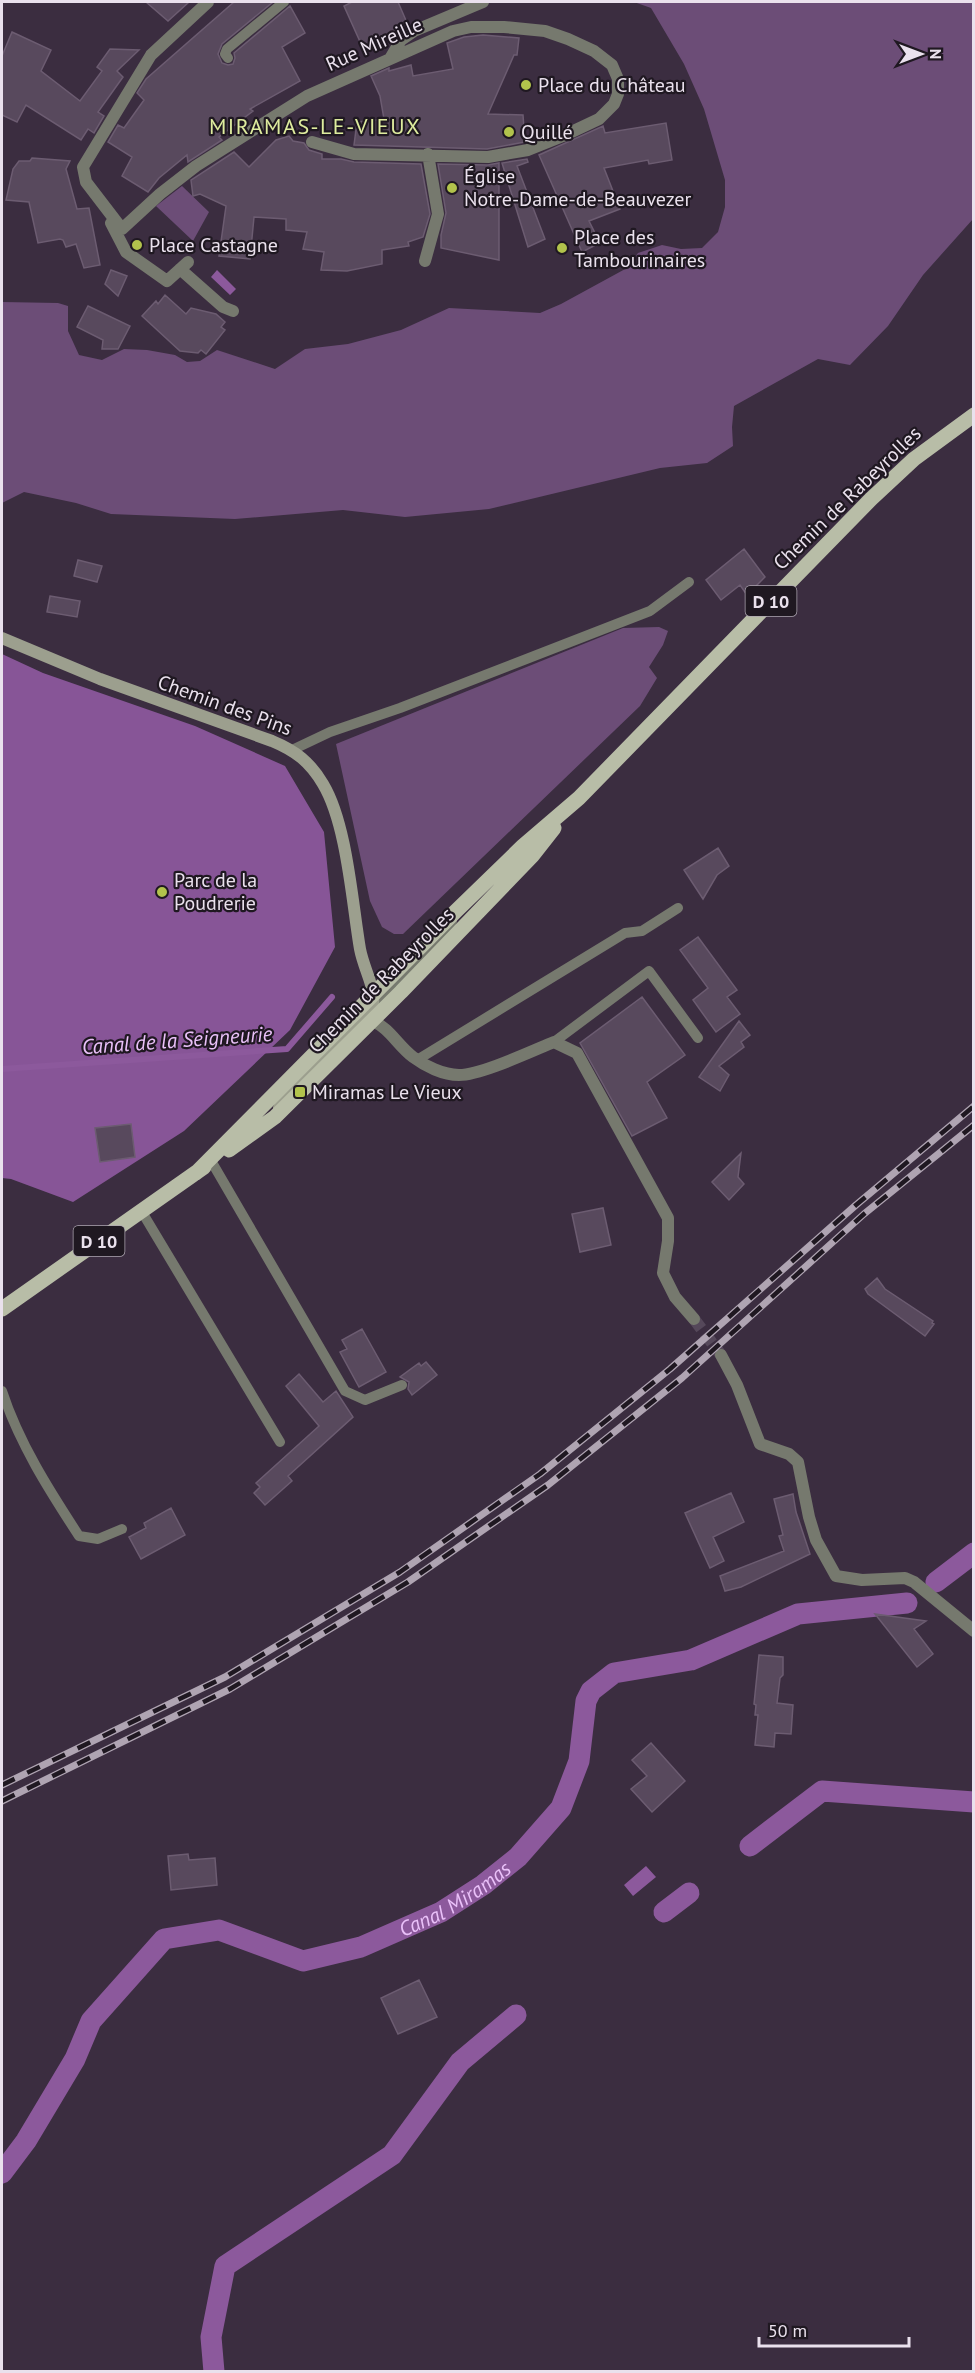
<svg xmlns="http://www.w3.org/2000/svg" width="975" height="2373" font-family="'PT Sans',sans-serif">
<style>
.green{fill:#6c4d77}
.forest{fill:#875597}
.water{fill:#8c599c}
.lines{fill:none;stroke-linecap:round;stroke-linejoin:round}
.stream{stroke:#8c599c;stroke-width:6}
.canal{stroke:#8c599c;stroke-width:21}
.building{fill:#58495d;stroke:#6c5c71;stroke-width:1.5}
.street-tunnel{stroke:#55485a;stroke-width:12;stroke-dasharray:12 6;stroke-linecap:butt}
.lane{stroke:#76796e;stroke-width:10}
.street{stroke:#76796e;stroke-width:12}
.secondary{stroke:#9c9f8e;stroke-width:12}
.primary{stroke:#b8bda7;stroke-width:15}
.rail-casing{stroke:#afa4b2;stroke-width:7}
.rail{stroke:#1f1821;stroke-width:4.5;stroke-dasharray:14;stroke-linecap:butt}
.poi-dot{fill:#b2c34c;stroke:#1f1821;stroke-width:2}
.labels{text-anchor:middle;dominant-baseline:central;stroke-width:4.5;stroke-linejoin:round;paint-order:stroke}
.shield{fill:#1f1821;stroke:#ada5b0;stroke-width:1.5}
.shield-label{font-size:18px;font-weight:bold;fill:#eae1ed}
.street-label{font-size:20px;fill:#eae1ed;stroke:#1f1821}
.poi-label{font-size:20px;fill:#eae1ed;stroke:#1f1821;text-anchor:start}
.water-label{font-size:21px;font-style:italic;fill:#eac1f9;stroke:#1f1821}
.quarter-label{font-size:22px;letter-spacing:1.5px;fill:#deec9e;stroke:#1f1821}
</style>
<rect width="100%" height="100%" fill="#3b2d40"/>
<path class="green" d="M634 2H973V219L923 275 888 326 850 365 818 359 734 406 732 427 733 446 707 463 660 468 489 509 405 517 343 510 235 519 111 514 76 503 24 492 2 503V302L58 303 68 306V331L79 355 102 360 124 349 147 350 175 355 187 362 200 361 217 350 275 369 305 349 348 344 401 330 449 308 540 313 561 304 627 268 638 253 662 245 681 249 702 248 718 232 725 207V180L704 109 684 64 651 8Z
M182 186 209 212 193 241 156 206Z
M659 627 668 631 663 645 649 667 657 678 640 706 403 934H394L382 927 370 901 336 744 623 628Z"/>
<path class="forest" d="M2 654 43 673 195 726 285 766 324 832 335 947 290 1030 184 1131 73 1202 11 1179 2 1178Z"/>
<path class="water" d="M217 270 236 289 230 295 211 277Z
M646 1866 656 1877 633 1896 624 1885Z"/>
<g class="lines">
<path class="stream" d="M2 1069 287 1049 332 997"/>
<g class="canal">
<path d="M936 1582 974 1553"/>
<path d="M750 1846 822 1791 974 1802"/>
<path d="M664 1912 689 1893"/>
<path id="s1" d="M2 2173 26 2141 75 2059 91 2021 164 1939 219 1930 303 1961 361 1947 441 1912 483 1885 518 1857 561 1808 579 1761 586 1701 591 1691 614 1673 691 1660 798 1614 907 1603"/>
<path d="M214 2372 211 2337 225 2266 392 2155 460 2062 516 2015"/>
</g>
</g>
<path class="building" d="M146 2H189L168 21Z
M234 2H273L222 44 218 54 222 63 228 65 233 64 235 58 234 53 290 6 305 33 282 47 300 81 250 109 253 111 219 137 222 140 188 162 187 155 159 178 148 192 122 176 132 157 108 142 118 125 124 128 144 100 137 93 146 79Z
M352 2H398L408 25 362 46 344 6Z
M12 32 51 50 41 71 80 101 102 71 97 67 110 49 139 50 117 71 123 77 98 112 104 116 94 133 88 129 81 140 26 105 17 122 2 115V56Z
M483 35 519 38 517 55H514L488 114 523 115 525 142 487 149 354 145 357 122 384 119 380 96 371 76 389 68V71L411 65 413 76 453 69 447 43 464 37Z
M666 123 672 160 649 164 648 160 604 168 620 209 589 221 600 243 582 252 539 155 603 126 605 133Z
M289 136 293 141 304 143 309 150 322 154V159H341L354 162 421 164 430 214 423 237 408 242 409 246 382 250V264L347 271 321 270 324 252 303 249 307 232 286 230V219L254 217 250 259 219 256 226 206 200 194 193 196 191 180 234 152 249 167 276 140Z
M32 158 70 161 66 169 77 209 89 208 100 265 84 268 76 244 66 247 63 240 60 239 38 243 29 202 6 200 13 169 19 161H30Z
M527 159 528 162 517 166 545 239 528 247 502 163Z
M499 163V260L441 248V235L446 213 438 164 488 165Z
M111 270 127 276 118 296 105 284Z
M165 295 186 314 191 308 216 314 225 322 221 327 225 330 206 354 201 350 198 353 180 351 142 316 156 301 158 304Z
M88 306 130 326 118 349H102L103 340 77 327Z
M744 549 765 577 747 595 740 585 721 600 706 580Z
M78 560 102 566 97 582 74 576Z
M50 596 80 601 77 617 47 612Z
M718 848 729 866 717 875 703 899 684 870Z
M698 937 737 990 727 997 740 1014 716 1032 693 1000 708 988 680 950Z
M642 997 685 1055 647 1082 667 1118 632 1136 580 1043Z
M739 1021 750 1035 741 1042 744 1047 719 1066 729 1075 720 1091 699 1077Z
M131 1124 135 1157 100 1162 95 1128Z
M741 1153 738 1177 744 1184 729 1200 712 1182Z
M603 1208 611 1245 580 1252 572 1214Z
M877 1278 885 1289 933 1321 932 1323 934 1324 925 1336 868 1294 865 1289Z
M362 1329 386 1372 359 1387 340 1352 347 1349 342 1340Z
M426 1362 437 1375 412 1395 408 1389 409 1382 400 1377 419 1363 421 1366Z
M299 1374 323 1402 336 1391 353 1417 288 1476 292 1481 265 1505 254 1493 260 1487 256 1483 319 1426 286 1386Z
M731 1493 744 1522 713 1537 724 1561 710 1568 685 1513Z
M793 1494 796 1512 810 1554 741 1587 725 1591 720 1576 784 1551 779 1536 783 1535 774 1499Z
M171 1508 185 1535 141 1559 129 1537 146 1528 144 1523Z
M875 1614 926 1621 914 1629 933 1654 917 1667Z
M759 1655 783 1657V1675L780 1678 777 1703 793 1705 791 1734 775 1733 774 1747 755 1745 758 1715H755L756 1705 754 1704Z
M651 1743 685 1781 652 1812 631 1789 647 1776 632 1760Z
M188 1854 189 1860 215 1858 217 1885 171 1890 168 1856Z
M419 1980 437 2017 398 2034 381 1998Z"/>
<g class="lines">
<path class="street-tunnel" d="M694 1319 721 1355"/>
<path class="lane" d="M228 58 225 54 227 49 284 2
M292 750 330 732 400 708 650 611 689 582
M554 1042 649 971 698 1038
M417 1060 625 933 642 931 678 908
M210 1159 345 1391 365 1400 402 1385
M142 1212 280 1442
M2 1391C19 1443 49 1490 79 1536L98 1539 122 1529"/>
<path class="street" d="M208 2 151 55 83 167 86 182 122 229 160 194 196 166 307 96 453 31 471 27H504L545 31 568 39 594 51 612 65 618 79V94L614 104 599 119 563 136 528 150 488 157 354 154 312 142
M391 57 401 40 414 31 483 2
M111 223 126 252 167 281 188 262
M425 261 438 214 428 154
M180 269 223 307 233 311
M451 921 442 938 379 1004 372 1021C390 1028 397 1045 413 1057 425 1066 443 1075 459 1075 481 1075 532 1051 554 1042L577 1053 668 1218V1241L663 1273 675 1297 694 1319
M721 1355 737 1385 760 1444 789 1454 798 1462 809 1517 816 1540 836 1576 862 1580 905 1578 914 1582 974 1631"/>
<path class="secondary" d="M2 638 100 679 272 741C296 751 310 762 323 784 347 824 352 902 360 949 363 965 371 980 373 993 374 1002 372 1012 372 1021
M279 1108C300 1068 345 1046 368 1007"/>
<path class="primary" d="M229 1150 275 1117 401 992 532 856 554 828
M196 1173 456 911 523 846 579 798 871 499 914 459 974 415
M2 1309 204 1167"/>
<g class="rail-casing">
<path id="rail" d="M2 1785 225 1677 400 1572 540 1474 670 1369 856 1205 974 1106
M2 1801 230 1689 408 1582 548 1485 682 1378 864 1214 974 1125"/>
</g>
<use href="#rail" class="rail"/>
</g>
<g class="poi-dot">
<circle cx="526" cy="85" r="6"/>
<circle cx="509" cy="132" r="6"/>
<circle cx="452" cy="188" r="6"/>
<circle cx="137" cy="245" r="6"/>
<circle cx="562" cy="248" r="6"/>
<circle cx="162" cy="892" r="6"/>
<rect x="294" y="1086" width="12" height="12" rx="3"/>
</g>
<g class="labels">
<g class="shield">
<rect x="745.5" y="586" width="51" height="30" rx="4.5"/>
<rect x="73.5" y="1226" width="51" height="30" rx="4.5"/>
</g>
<g class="shield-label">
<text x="771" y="601">D 10</text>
<text x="99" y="1241">D 10</text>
</g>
<g class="street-label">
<text transform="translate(374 44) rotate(-24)">Rue Mireille</text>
<text transform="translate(847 498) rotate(-44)">Chemin de Rabeyrolles</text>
<text transform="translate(225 705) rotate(20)">Chemin des Pins</text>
<text transform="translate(381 980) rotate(-45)">Chemin de Rabeyrolles</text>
</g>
<g class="poi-label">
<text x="538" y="85">Place du Château</text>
<text x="521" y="132">Quillé</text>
<text x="464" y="176">Église<tspan x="464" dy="23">Notre-Dame-de-Beauvezer</tspan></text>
<text x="574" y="237">Place des<tspan x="574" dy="23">Tambourinaires</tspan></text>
<text x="149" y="245">Place Castagne</text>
<text x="174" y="880">Parc de la<tspan x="174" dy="23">Poudrerie</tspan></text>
<text x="312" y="1092">Miramas Le Vieux</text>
</g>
<g class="water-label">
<text transform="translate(177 1040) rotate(-4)">Canal de la Seigneurie</text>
<text stroke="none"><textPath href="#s1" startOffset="597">Canal Miramas</textPath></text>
</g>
<g class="quarter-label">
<text x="315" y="126">MIRAMAS-LE-VIEUX</text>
</g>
</g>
<rect width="975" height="2373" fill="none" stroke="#eae1ed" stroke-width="6"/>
<g transform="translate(921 54) rotate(90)" stroke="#1f1821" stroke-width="4.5" paint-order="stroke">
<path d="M0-4.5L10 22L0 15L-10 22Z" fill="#eae1ed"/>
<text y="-9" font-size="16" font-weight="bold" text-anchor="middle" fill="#eae1ed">N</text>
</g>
<path d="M759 2337v9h150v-9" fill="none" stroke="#eae1ed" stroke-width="3"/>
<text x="768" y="2337" font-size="18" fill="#eae1ed" stroke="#1f1821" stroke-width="4.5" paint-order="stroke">50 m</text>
</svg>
